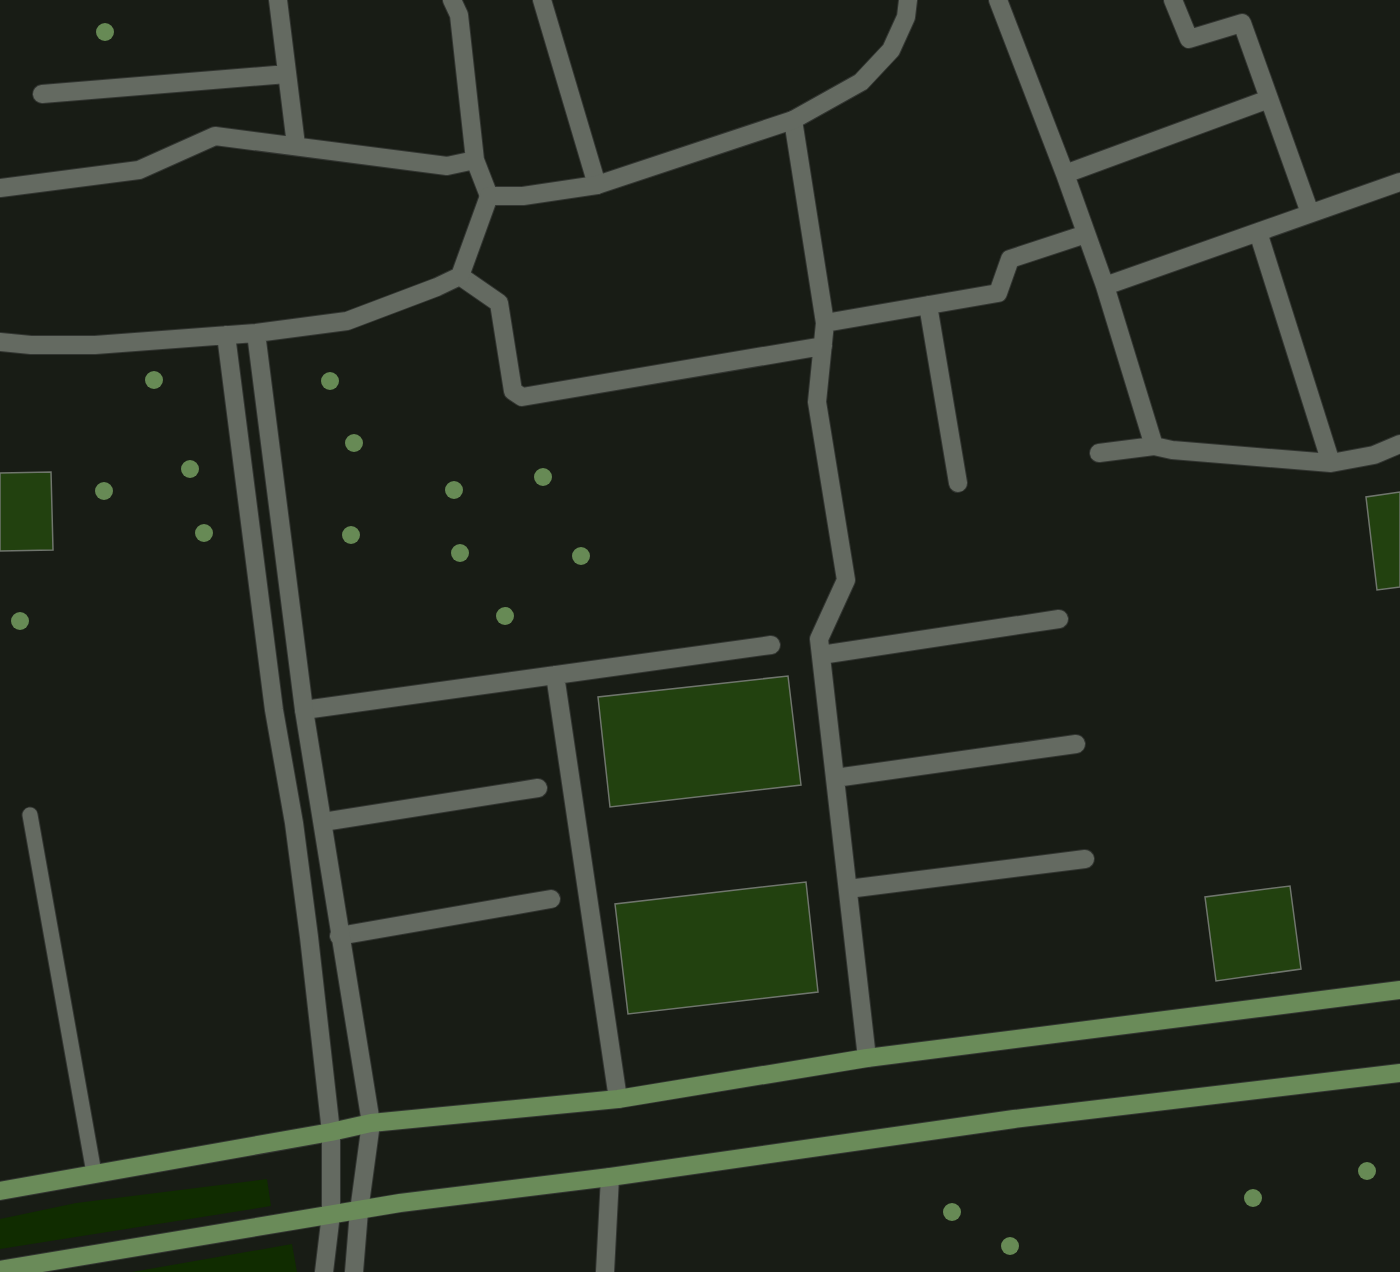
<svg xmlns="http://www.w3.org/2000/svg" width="1400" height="1272" font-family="Jost,sans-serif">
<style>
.green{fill:#102c00}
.building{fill:#22410f;stroke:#6f756c;stroke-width:1.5}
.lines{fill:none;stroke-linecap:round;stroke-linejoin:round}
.lane-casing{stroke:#323531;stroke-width:17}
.street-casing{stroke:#323531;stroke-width:20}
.secondary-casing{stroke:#323531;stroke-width:20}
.primary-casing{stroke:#323531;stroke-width:20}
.lane{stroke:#646a61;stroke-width:15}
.street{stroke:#646a61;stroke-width:18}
.secondary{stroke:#646a61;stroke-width:18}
.primary{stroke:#6a8b59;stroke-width:18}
.tree{fill:#678a55}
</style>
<rect width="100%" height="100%" fill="#181c15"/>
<path class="green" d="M267 1179 271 1206 0 1249V1219L76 1203Z
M292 1244 297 1272H132Z"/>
<path class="building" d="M51 472 53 550 0 551V473Z
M1400 492V587L1377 590 1366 497Z
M788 676 801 785 610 807 598 697Z
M806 882 818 992 628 1014 615 904Z
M1290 886 1301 969 1216 981 1205 897Z"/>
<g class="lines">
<g class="lane-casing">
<path id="lane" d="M30 815 94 1173"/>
</g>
<g class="street-casing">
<path id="street" d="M278 0 296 145
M452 0 459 15 475 160 489 196
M542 0 597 185
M998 0 1065 174 1105 286 1154 446
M1173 0 1189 39 1242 23 1310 213
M42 94 287 74
M793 120 825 323 817 402 846 580 819 639 867 1058
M1065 174 1269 99
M0 188 139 170 215 136 447 166 475 160
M1258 232 1331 463
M460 276 499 303 513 391 522 397 823 346
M1105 286 1400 182
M928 305 958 483
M825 323 998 293 1010 259 1086 234
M1099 453 1154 446 1172 450 1331 463 1374 455 1400 444
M821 655 1059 619
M555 675 618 1099
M304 710 771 645
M835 778 1076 744
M323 822 538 788
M848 889 1085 859
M339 936 551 899
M605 1272 610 1177"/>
</g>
<g class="secondary-casing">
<path id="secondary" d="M256 333 304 710 371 1123 359 1211 354 1272
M226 335 274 710 294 823 309 937 331 1132V1214L324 1272
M0 342 31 345H95L256 333 347 321 437 287 460 276 489 196H523L597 185 793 120 861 82 891 50 906 17 908 0"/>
</g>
<g class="primary-casing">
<path id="primary" d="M0 1191 331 1132 371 1123 618 1099 867 1058 1400 990
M0 1270 400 1203 610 1177 1014 1119 1400 1073"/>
</g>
<use href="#lane" class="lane"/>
<use href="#street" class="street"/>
<use href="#secondary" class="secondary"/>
<use href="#primary" class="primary"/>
</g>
<g class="tree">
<circle cx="105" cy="32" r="9"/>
<circle cx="154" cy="380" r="9"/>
<circle cx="330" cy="381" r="9"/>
<circle cx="354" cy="443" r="9"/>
<circle cx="190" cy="469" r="9"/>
<circle cx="543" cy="477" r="9"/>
<circle cx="454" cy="490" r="9"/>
<circle cx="104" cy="491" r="9"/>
<circle cx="204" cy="533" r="9"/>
<circle cx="351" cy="535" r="9"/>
<circle cx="460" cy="553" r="9"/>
<circle cx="581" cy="556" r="9"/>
<circle cx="505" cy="616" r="9"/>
<circle cx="20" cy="621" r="9"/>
<circle cx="1367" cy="1171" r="9"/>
<circle cx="1253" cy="1198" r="9"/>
<circle cx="952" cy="1212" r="9"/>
<circle cx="1010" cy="1246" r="9"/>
</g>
</svg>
